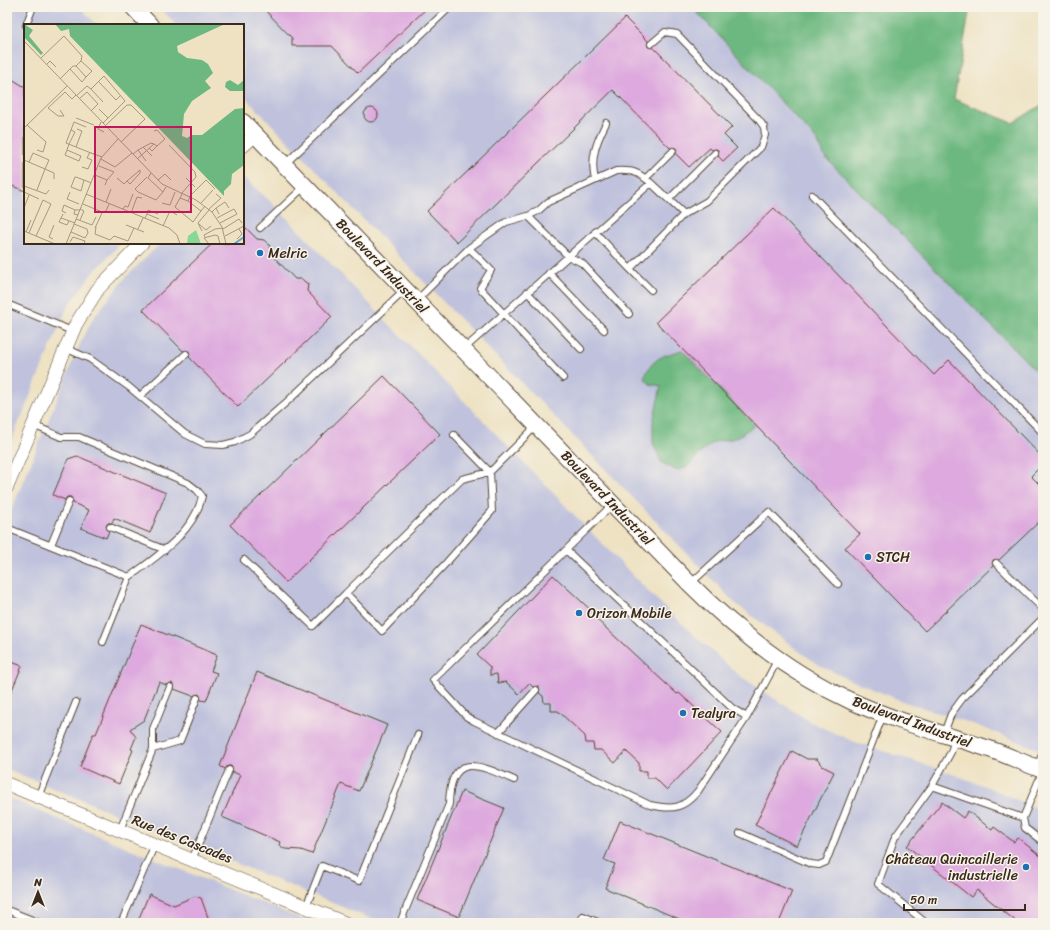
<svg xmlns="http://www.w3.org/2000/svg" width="1050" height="930" font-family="Sriracha,sans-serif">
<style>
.industrial{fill:#c0c2dd}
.forest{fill:#6db880;stroke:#54714f}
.building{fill:#dda9de}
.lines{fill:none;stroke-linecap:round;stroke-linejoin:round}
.service-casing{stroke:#564637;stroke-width:8}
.minor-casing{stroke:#564637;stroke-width:14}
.tertiary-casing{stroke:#564637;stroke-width:18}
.service{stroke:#fff;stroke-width:6}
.minor{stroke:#fff;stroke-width:13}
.tertiary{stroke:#fff;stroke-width:16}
.poi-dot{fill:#1f6fb2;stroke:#f7f3e8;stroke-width:1.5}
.labels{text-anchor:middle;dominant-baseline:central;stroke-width:3;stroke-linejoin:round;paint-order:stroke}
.poi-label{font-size:14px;fill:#3b2a1e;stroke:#f7f3e8;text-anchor:start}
.street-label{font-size:14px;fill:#3b2a1e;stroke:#f7f3e8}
.inset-river{fill:none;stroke:#5ca7d4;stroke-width:2}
.inset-road{fill:none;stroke:#a69881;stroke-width:1}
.view{fill:#c2185b;fill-opacity:0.15;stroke:#c2185b;stroke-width:2}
.inset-edge{fill:none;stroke:#3b2a1e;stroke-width:2}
</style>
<rect width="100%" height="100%" fill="#f7f3e8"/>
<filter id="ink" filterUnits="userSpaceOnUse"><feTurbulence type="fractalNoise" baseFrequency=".025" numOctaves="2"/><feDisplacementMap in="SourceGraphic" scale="8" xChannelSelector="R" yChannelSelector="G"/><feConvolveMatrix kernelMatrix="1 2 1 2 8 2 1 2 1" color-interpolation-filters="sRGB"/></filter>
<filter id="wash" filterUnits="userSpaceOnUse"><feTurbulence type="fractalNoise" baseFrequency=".012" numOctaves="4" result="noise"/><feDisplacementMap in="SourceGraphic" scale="16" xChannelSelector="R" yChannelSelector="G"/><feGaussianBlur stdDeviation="0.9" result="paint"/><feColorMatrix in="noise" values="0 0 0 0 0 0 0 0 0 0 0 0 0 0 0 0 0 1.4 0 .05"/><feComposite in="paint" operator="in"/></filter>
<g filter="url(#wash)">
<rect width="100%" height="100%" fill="#eee2c3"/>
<path class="industrial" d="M7 7H80L97 25H25V243H121L91 275 67 308 7 451Z
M159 7H692L817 140 825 157 1043 378V751L973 724 902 701 848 679 821 666 800 652 735 603 243 95V25H176Z
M243 177 271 202 650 593 695 636 740 676 809 721 838 735 858 743 927 765 985 786 1043 811V923H381L7 769V521L79 346 94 317 126 277 161 243H243Z
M7 798 311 923H7Z"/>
<path class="forest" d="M692 7H970L954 99 1013 123 1043 104V378L825 157 817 140Z
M682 350 755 425 736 438 714 442 698 455 686 468 675 470 661 462 653 443V422L661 386 650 384 644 377C654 357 662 356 682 350Z"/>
<g id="blocks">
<path class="building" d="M262 7H428L358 73 332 46H292V38Z
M625 18 648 41V47L654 48 732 127 724 135 737 148 723 161 718 156V150L716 149 712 150 710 148 689 167 676 154V148H670L613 90 457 242 427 211Z
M7 76 25 87V191L7 184Z
M364 115a7 7 0 1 1 14 0a7 7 0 1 1-14 0Z
M774 208 934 375 949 360 1043 458V464L1031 476 1043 488V518L999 560H993V566L925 631 845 548 860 534 656 322Z
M243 225 257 239 264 240 270 246V253L295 279H302L305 282 308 284 307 291 332 317 238 407 189 357V351H183L143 310 213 243H243Z
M384 376 440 434 286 582 230 525Z
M77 456 166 493 150 533 114 518 112 523H108L106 526 109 531 106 538 81 528 89 510 73 503 71 497H67L65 500 53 495 68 459Z
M553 575 596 615 594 617 677 694 679 693 722 732 667 790 655 778H647V771H639V763L626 751 615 763 601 750H594L593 743H586L585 736 558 711H551V703H544L543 696 539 693V686L533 687 529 683 519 694 506 682 498 683 497 674 490 675V667L477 655Z
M141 624 217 655 211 671 217 673 206 701 201 700 199 694 193 696 174 689 172 683 166 685 159 682 144 720 130 729 136 737 131 749 133 750 119 784 80 767 93 734H96Z
M7 660 22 666 7 702Z
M257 672 387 725 359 791 341 784 312 854 301 850 285 849 279 845 280 842 222 817 240 775 233 772 231 766H228L225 769 220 766Z
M792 751 807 759H817L822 766 834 772 797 846 755 825Z
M462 791 504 808 459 917 417 900Z
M942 802 963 818 968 811 992 830 994 827 1014 842 1018 838 1043 858V923H1018L977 890 971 897 907 846Z
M620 821 792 891 779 923H689L605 888 615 864 604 860Z
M149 894 174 905 195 896 201 898 210 923H137Z"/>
</g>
</g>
<g filter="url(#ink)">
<use href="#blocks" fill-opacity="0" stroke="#564637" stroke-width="1"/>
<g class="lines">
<g class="service-casing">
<path id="service" d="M26 25 33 7
M651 44 665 32 677 34 759 120 764 127 765 135 761 147 707 201 684 214
M285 164 450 7
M646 178 673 151
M595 180C590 158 596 143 606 123
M812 195 1043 433
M669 199 715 153
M528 216 568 256 582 263 629 314
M260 228 305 186
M595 232 630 269 684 214 651 183
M630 269 651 290
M549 273 604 330
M527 292 581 349
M416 301 469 248 491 270 480 288 563 378
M7 304 72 331
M65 348 90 359 129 387 185 434 205 444 223 445 235 442 250 434 289 400 405 290
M464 349 651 183C638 172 633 170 616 171L548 202 538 211 528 216 506 222 469 248
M140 396 186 354
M33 425 61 437H79L188 483 197 490 202 496C195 532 156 557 129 577
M454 435 490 472 537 425
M490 472 492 511 447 562 382 631 346 593 462 479Z
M612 505 566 550 732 708 747 717 778 659
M110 527 165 550
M7 528 129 577 103 642
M51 545 69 501
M566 550 433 680 467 717 474 721 650 805C673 810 683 809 698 791L747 717
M244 560 313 626 346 593
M996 563 1043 609
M690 584 769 512 838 584
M498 733 536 690
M944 733 951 714 962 699 1043 618
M955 739 951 752 932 786 1023 818 1043 770
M153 749 180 741 197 698
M1037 766 1043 753
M38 797 76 702
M1023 818 1025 828 1043 842
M120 830 153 749V729L170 687
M740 833 811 864 819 865 826 862 883 715
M192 860 229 770
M306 907 322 866 359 881 418 735
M7 910 40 923
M117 923 122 921 155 844
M400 923 449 804C450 751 478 764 514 780
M580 923 583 916 600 923
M926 923 878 884 895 837 932 786"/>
</g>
<g class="minor-casing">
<path id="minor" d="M243 146 255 135
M7 487 76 324 98 289 142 243
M7 784 345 923"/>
</g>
<g class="tertiary-casing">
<path id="tertiary" d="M133 7 150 25
M243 122 690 584C738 632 790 673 851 701 897 722 945 734 992 750 1009 756 1026 764 1043 770"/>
</g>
<use href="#service" class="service"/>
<use href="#minor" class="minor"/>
<use href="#tertiary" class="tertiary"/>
</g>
</g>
<g class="poi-dot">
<circle cx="260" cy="253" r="4"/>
<circle cx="868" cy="557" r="4"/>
<circle cx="579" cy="613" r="4"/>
<circle cx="683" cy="713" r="4"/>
<circle cx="1026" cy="867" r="4"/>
</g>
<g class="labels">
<g class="poi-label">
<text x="268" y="253">Melric</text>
<text x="876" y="557">STCH</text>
<text x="587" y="613">Orizon Mobile</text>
<text x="691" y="713">Tealyra</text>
<text x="1018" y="859" text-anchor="end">Château Quincaillerie<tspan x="1018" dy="16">industrielle</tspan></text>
</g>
<g class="street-label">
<text transform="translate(382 266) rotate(46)">Boulevard Industriel</text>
<text transform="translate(607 498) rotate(46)">Boulevard Industriel</text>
<text transform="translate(912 722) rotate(20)">Boulevard Industriel</text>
<text transform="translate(182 839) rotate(22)">Rue des Cascades</text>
</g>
</g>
<g transform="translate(24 24)">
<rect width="220" height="220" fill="#eee2c3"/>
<path d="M172 206 177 220H163L164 212Z" fill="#87d797"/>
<path d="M0 0 9 6 5 12 19 29 17 31 0 13ZM31 0H201L153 22 154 28 163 34 178 36 184 40 189 49 181 57 187 64 168 77 160 90 158 112 163 114 168 111H178L211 85 220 84V141L208 150 207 160 200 167V172L46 12 45 5 37 7ZM206 56 214 61 220 56V67H206L201 63 202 58Z" fill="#6db880"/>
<path class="inset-river" d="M210 220 220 213"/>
<path class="inset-road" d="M0 17 138 160 172 176 188 188 198 203 202 220M17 34 40 12 58 32 57 37M22 41 26 37 32 43M52 42 57 37 68 47 62 53M43 48 49 42H52L62 53 58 58 46 45M36 55 43 48 40 51M74 57 92 76 96 72M67 65 79 78M52 72 63 62 67 65 80 52 101 77 84 94M55 75 63 68 74 80 67 87M75 85 84 94 79 99M36 86 40 92H34L24 84 41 68 48 75 52 71M52 94 70 101M77 98 74 105 80 108M3 101 22 118 19 128 13 126M81 102 103 81H107L121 95 97 118M0 104 43 62M53 105 58 107 52 123 67 129M130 107 133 106 141 115 133 122M145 121 171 148 172 153 157 170M52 123 42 119 50 98 62 103M119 123 128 132M125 124 128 127 133 122 130 120M43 126 57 132 55 137 41 131 43 126 45 120 51 108 47 106M70 130 67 129 78 133M109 130 114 126 122 137M77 135 91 143 108 129M113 135 130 120 127 119 114 126M0 136 21 145 25 136 9 129 5 138M75 142 90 148 83 156M58 143 64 145 68 136 63 134 66 128M116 146V149L106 160 103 157ZM127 149 124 154 139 168 142 163M71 151 83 156 81 161M123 153 111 165 114 168 132 176 139 168M93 154 100 160 103 157M162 154 171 163M60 156 57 167 47 163 51 153H52L65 158 67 159M134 156 141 150 147 156M0 162 22 170 25 166M13 166 21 145 30 149V155M0 168 15 175M46 168 43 175 55 180M62 170 145 204 153 211 156 220M158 170 156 174 164 177 166 173M165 173 182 156 191 165M156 174 151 183 169 198 177 187M164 177 177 187 181 182M82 178 87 165M138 179 146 181 151 168M177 179 189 166M59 180 78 188 82 187 85 180M0 184 5 171M192 184 201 178 205 184M99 185 101 182 104 183 109 170M185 185 197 174 192 170M188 188 192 184 195 190M42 189 38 187 40 181 51 186M107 189 113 173 118 174M39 190 35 198 43 201 45 197M123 190 124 186 134 190M54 191 50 190 51 186H56M37 194 51 199M121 194 123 190 135 195M193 194 210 185 213 190 196 199M52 195 68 201 72 193M56 196 60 187 56 185M175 200 182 206 187 202M102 201 120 208M139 202 146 187 153 191M72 203 71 210 86 216 90 212 104 217 110 204M71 204 78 189M114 205 119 194M199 205 215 195 218 199M0 207 31 220M178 207 174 199 185 186M2 208 7 196M47 208 61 214 64 209 63 205 50 200M5 209 19 176 27 180 12 212M201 212 220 202M181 213 180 211 191 205 199 204M29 215 25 213 30 201M213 215 218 210 215 205M46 218 49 213 61 217 60 220M42 220 77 134 94 115M185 220 180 214 191 211 194 212 196 220"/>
<path class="view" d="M71 103H167V188H71Z"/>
<rect width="220" height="220" class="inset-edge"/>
</g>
<rect width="1050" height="930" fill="none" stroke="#f7f3e8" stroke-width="24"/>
<g transform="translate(38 892)" stroke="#f7f3e8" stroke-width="3" paint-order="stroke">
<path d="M0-3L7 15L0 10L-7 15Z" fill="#3b2a1e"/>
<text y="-6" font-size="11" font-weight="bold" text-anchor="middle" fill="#3b2a1e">N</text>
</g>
<path d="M904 904v6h121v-6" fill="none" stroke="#3b2a1e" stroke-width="2"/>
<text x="910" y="904" font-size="12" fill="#3b2a1e" stroke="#f7f3e8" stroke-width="3" paint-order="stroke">50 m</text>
</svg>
